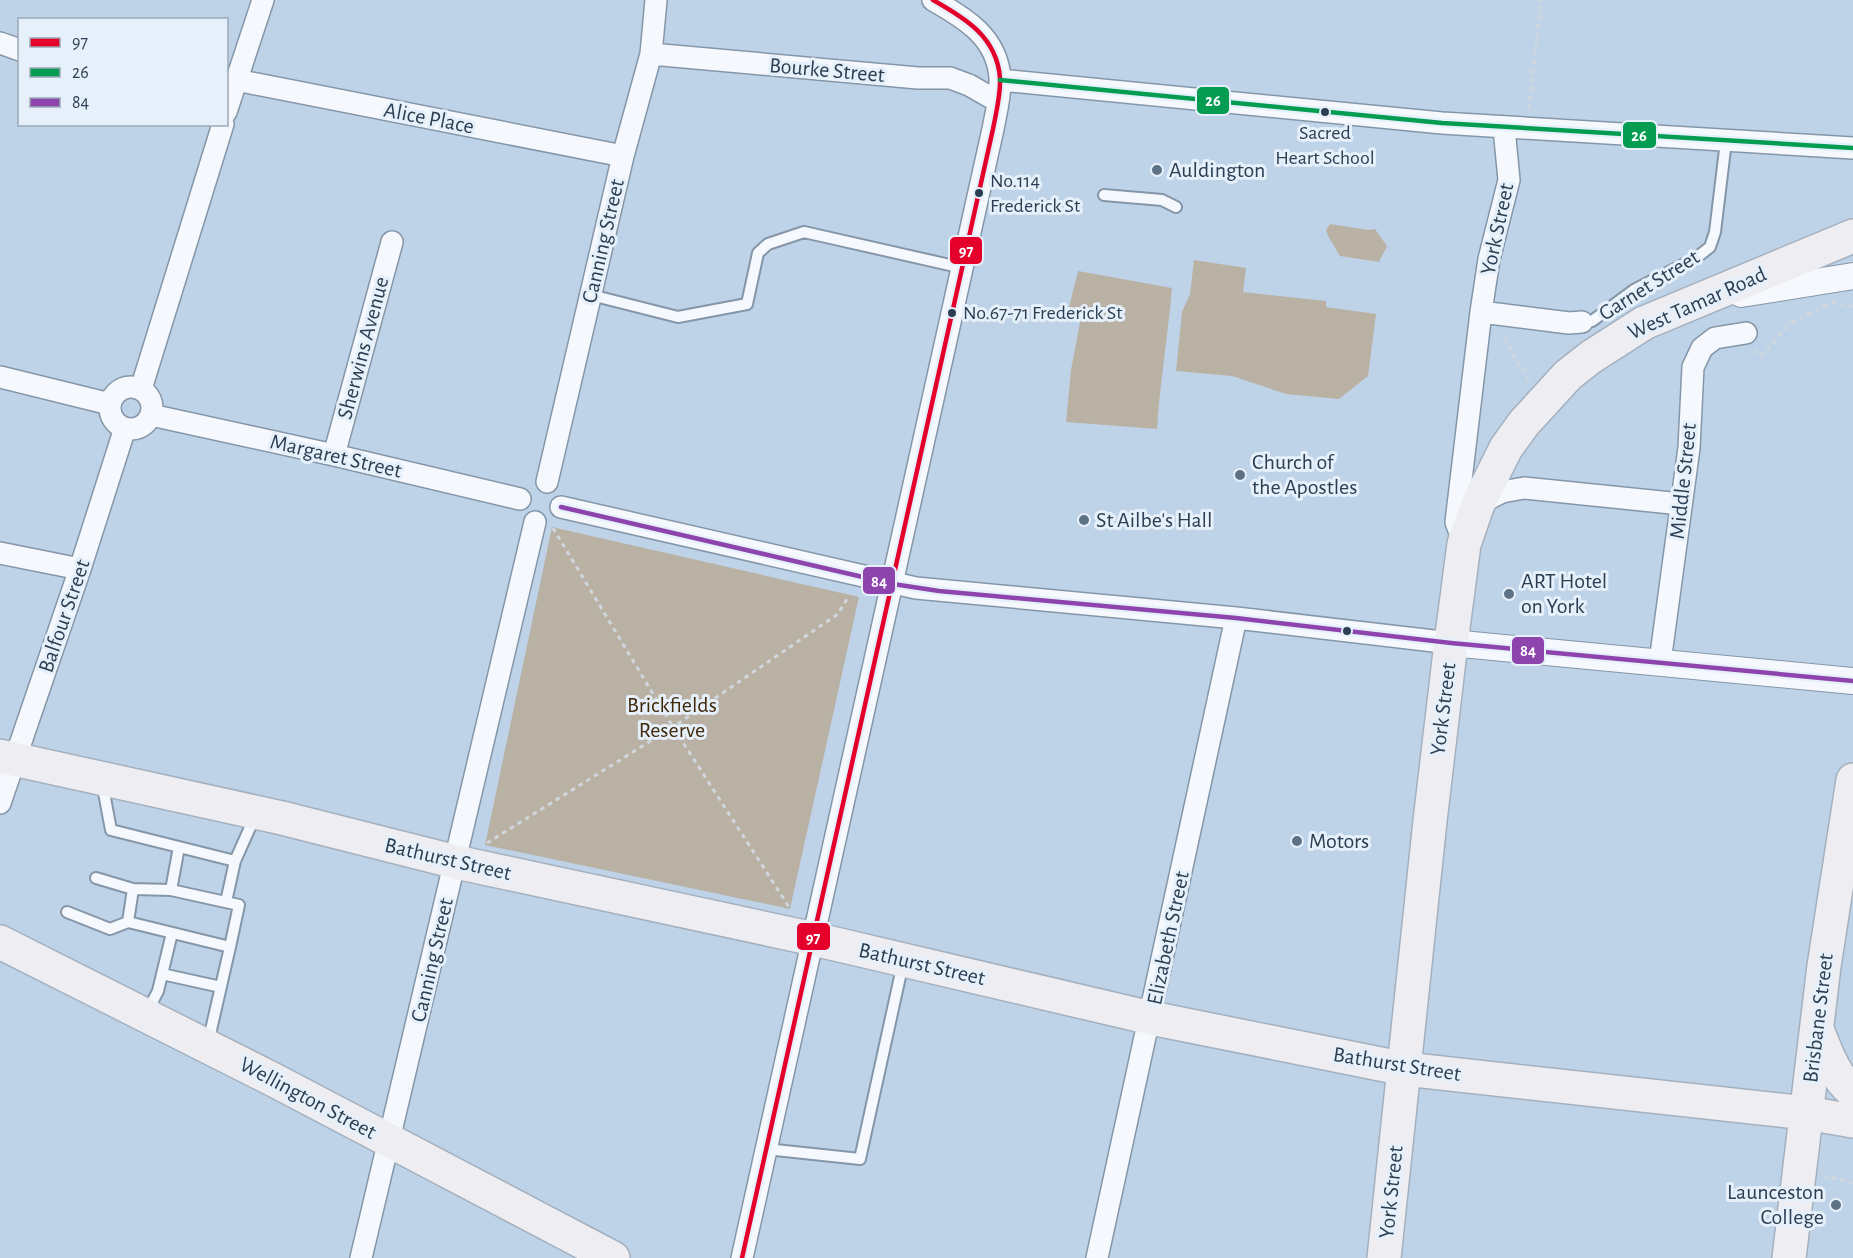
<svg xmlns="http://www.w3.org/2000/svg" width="1853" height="1258" font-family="'Alegreya Sans',sans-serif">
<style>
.green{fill:#bab1a5}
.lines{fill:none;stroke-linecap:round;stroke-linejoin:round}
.service-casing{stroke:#8596a8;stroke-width:14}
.minor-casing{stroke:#8596a8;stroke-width:24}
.tertiary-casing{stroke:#8596a8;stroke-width:28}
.trunk-casing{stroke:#a4b0be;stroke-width:36}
.path{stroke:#cfd6dd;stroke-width:3;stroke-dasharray:4.5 4.5;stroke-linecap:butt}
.service{stroke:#f5f8fc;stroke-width:10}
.minor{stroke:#f5f8fc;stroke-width:21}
.tertiary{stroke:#f5f8fc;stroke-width:26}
.trunk{stroke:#eeeef2;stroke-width:33}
.bus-1-casing{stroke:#e6f0fa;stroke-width:9}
.bus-2-casing{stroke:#e6f0fa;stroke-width:9}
.bus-3-casing{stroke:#e6f0fa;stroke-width:9}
.bus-1{stroke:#e4002b;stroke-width:4.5}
.bus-2{stroke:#049c51;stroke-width:4.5}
.bus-3{stroke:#8e44ad;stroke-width:4.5}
.bus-dot{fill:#2b3e52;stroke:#e6f0fa;stroke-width:2}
.poi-dot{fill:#5e7286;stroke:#e6f0fa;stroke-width:2}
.labels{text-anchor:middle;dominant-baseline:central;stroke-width:6;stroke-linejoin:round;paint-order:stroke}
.bus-label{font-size:20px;fill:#2b3e52;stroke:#e6f0fa;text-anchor:start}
.street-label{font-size:22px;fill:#2b3e52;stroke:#e6f0fa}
.poi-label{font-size:22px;fill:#2b3e52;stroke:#e6f0fa;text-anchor:start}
.park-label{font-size:22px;fill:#412909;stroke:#e6f0fa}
.line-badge{stroke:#e6f0fa;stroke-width:2}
.badge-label{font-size:16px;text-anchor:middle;font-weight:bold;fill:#fff}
</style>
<rect width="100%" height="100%" fill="#bed3e8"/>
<path class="green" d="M1330 224 1368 230 1375 229 1387 246 1379 262 1340 256 1328 236 1326 230Z
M1194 260 1246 268 1243 292 1326 301V307L1376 314 1368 376 1339 399 1286 394 1232 376 1176 371 1182 312 1190 294Z
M1078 271 1172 288C1168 335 1160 382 1157 429L1066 422 1071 370 1080 322 1066 319Z
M552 527 859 597 790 909 485 845Z"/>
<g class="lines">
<g class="service-casing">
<path id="service" d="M1104 195 1162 200 1176 207
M591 295 678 317 747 304 758 253 768 244 804 232 963 268
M1582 322 1592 321 1634 290 1696 258 1710 247 1715 232 1726 141
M102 782 111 830 235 861
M96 878 133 889 128 922
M133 889 171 890 239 905 230 947
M171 890 179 847
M226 902 235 861 256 814
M67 912 110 929 128 922 230 947 208 1043
M162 974 221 987
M147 1012 158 991 172 933
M766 1149 860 1159 903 963"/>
</g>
<g class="minor-casing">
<path id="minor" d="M0 43 20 50
M651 54 918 78H950L969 85 997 101
M236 80 623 156
M1000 80 1442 123 1853 148
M226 112 263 0
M1481 312 1569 323 1582 322
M0 377 110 404
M110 408a21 21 0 1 1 42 0a21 21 0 1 1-42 0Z
M141 389 223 124
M151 415 334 455 520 499
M334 455 392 242
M547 482 623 156 651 54 656 0
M1478 504 1502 492 1524 488 1681 504
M561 507 916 588 1236 618 1451 643
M1463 541 1456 522 1481 312 1489 259 1509 180 1504 128
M0 553 80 569
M1660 662 1689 448 1693 367 1702 348 1715 338 1746 333
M0 803 80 569 125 428
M361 1258 535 522
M742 1258 993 129C996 113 1001 94 1000 78 997 37 965 18 933 0
M1097 1258 1236 618"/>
</g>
<g class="tertiary-casing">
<path id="tertiary" d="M1741 294 1853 276
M1451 643 1853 681"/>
</g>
<g class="trunk-casing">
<path id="trunk" d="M0 756 282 818 456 862 814 939 1151 1018 1405 1069 1806 1113 1853 1121
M0 942 272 1079 613 1258
M1817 1029C1826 1052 1834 1076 1853 1092
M1384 1258 1430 821 1451 643 1464 544 1478 504 1506 448 1524 423 1568 375 1591 357 1644 323 1853 236
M1789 1258 1824 966 1853 780"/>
</g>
<path class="path" d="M1529 109 1541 0
M1505 337 1514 357 1529 380
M1756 350 1760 357 1791 323 1832 302 1853 307
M553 528 673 727 789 907
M487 843 673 727 838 614 847 599
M1823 1176 1853 1183"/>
<use href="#service" class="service"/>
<use href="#minor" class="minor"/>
<use href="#tertiary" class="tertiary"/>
<use href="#trunk" class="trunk"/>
<g class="bus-1-casing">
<path id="bus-1" d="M742 1258 993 129C996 113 1001 94 1000 78 997 37 965 18 933 0"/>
</g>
<g class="bus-2-casing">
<path id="bus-2" d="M1000 80 1442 123 1853 148"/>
</g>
<g class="bus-3-casing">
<path id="bus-3" d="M561 507 893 584 939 591 1236 618 1451 643 1853 681"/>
</g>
<use href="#bus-1" class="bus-1"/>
<use href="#bus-2" class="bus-2"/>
<use href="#bus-3" class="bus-3"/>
</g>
<g class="bus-dot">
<circle cx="1325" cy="112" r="5"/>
<circle cx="979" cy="193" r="5"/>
<circle cx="952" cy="313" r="5"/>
<circle cx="1347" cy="631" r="5"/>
</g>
<g class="poi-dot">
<circle cx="1157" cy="170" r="6"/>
<circle cx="1240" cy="475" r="6"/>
<circle cx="1084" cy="520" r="6"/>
<circle cx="1509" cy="594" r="6"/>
<circle cx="1297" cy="841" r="6"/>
<circle cx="1836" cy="1205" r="6"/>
</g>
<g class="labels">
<g class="bus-label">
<text x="1325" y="133" text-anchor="middle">Sacred<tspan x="1325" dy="25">Heart School</tspan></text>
<text x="990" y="181">No.114<tspan x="990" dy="25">Frederick St</tspan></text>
<text x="963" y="313">No.67-71 Frederick St</text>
</g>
<g class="street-label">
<text transform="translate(827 70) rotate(5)">Bourke Street</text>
<text transform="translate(429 118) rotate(11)">Alice Place</text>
<text transform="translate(1497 229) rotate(-78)">York Street</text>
<text transform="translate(603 241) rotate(-77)">Canning Street</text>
<text transform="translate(1649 285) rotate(-32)">Garnet Street</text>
<text transform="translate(1697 303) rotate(-24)">West Tamar Road</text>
<text transform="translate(363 348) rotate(-75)">Sherwins Avenue</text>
<text transform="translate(336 456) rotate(13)">Margaret Street</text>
<text transform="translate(1683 481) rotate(-84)">Middle Street</text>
<text transform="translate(64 616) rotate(-71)">Balfour Street</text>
<text transform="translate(1443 709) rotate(-83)">York Street</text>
<text transform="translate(448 859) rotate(13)">Bathurst Street</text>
<text transform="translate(1168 938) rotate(-78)">Elizabeth Street</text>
<text transform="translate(432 960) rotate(-77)">Canning Street</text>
<text transform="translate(922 964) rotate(13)">Bathurst Street</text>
<text transform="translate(1818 1018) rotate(-83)">Brisbane Street</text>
<text transform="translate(1397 1064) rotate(9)">Bathurst Street</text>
<text transform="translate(308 1098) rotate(28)">Wellington Street</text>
<text transform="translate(1391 1192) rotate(-84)">York Street</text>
</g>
<g class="poi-label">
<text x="1169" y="170">Auldington</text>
<text x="1252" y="462">Church of<tspan x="1252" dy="25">the Apostles</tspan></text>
<text x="1096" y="520">St Ailbe's Hall</text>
<text x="1521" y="581">ART Hotel<tspan x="1521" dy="25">on York</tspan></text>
<text x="1309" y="841">Motors</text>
<text x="1824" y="1192" text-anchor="end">Launceston<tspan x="1824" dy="25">College</tspan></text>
</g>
<g class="park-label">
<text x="672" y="705">Brickfields<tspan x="672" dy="25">Reserve</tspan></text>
</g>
</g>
<g class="line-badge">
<rect x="1196" y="86" width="34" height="29" rx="6" fill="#049c51"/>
<rect x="1622" y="121" width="35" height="28" rx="6" fill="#049c51"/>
<rect x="949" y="236" width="34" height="29" rx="6" fill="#e4002b"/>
<rect x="862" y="566" width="34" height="29" rx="6" fill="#8e44ad"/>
<rect x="1511" y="636" width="34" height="29" rx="6" fill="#8e44ad"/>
<rect x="796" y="922" width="35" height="29" rx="6" fill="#e4002b"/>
</g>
<g class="badge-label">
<text x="1213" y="106">26</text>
<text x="1639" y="141">26</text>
<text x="966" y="256">97</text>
<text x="879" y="587">84</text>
<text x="1528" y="656">84</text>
<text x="813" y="943">97</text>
</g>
<rect x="18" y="18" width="210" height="108" fill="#e6f0fa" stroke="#9ba9b7" stroke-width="1.5"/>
<rect x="30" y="38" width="30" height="9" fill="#e4002b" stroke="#9ba9b7" stroke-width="1.5"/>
<text x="72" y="48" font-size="18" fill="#2b3e52">97</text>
<rect x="30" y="68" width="30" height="9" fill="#049c51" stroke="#9ba9b7" stroke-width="1.5"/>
<text x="72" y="78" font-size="18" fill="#2b3e52">26</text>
<rect x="30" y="98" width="30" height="9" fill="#8e44ad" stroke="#9ba9b7" stroke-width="1.5"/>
<text x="72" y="108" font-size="18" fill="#2b3e52">84</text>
</svg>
